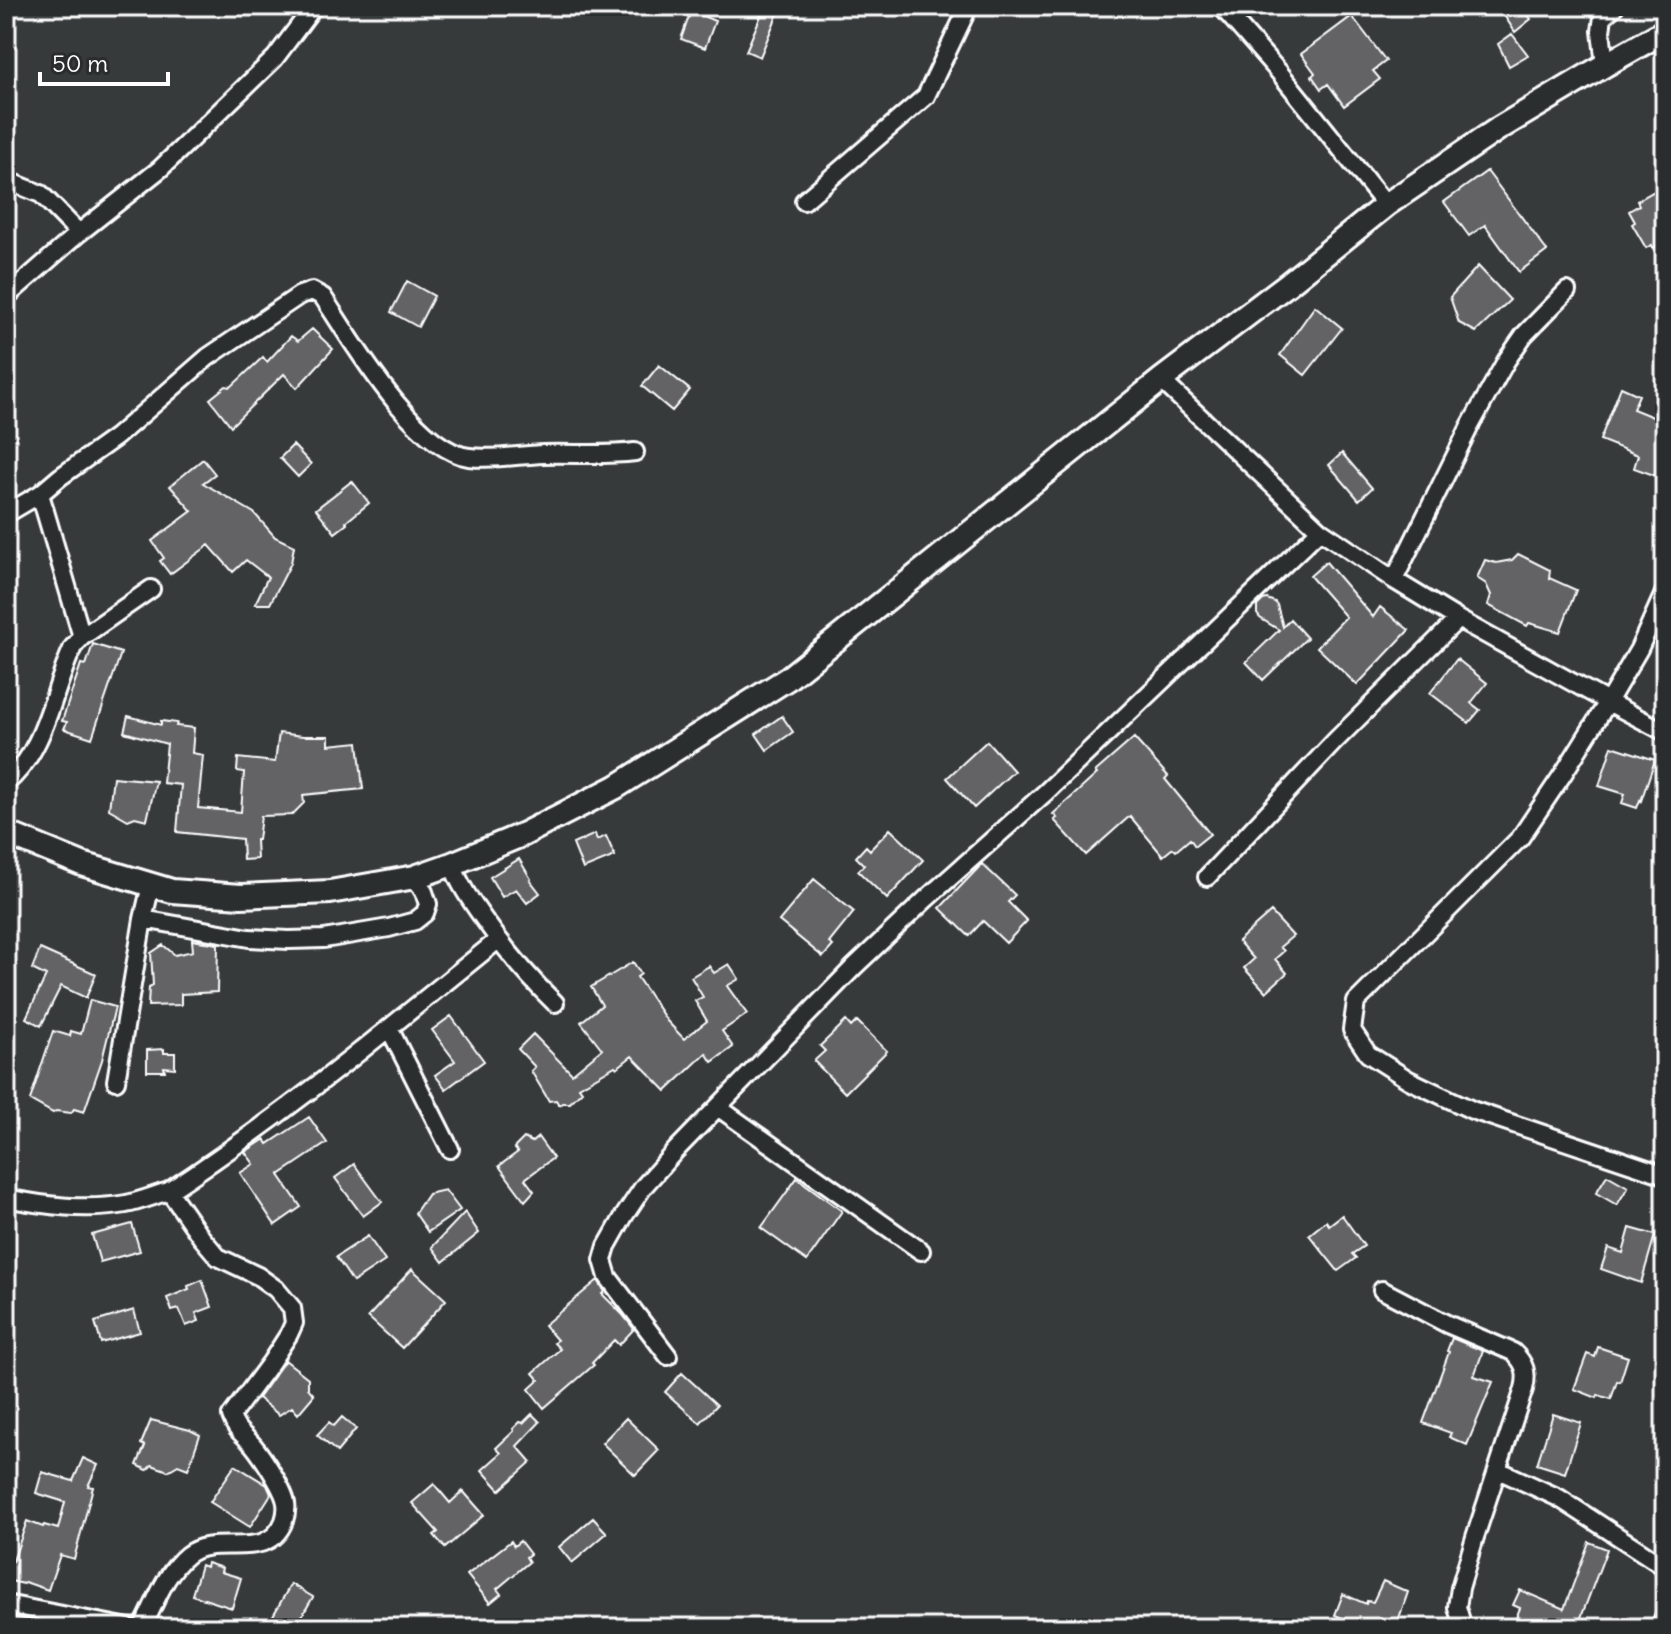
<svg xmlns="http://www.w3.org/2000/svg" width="1671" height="1634" font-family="Delius,sans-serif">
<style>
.building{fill:#636465;stroke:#fff;stroke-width:2}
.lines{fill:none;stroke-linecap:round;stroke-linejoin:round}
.street-casing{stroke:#fff;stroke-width:22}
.secondary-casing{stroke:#fff;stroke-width:28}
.street{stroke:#2a2d2e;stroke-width:16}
.secondary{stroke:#2a2d2e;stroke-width:22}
</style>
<rect width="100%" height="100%" fill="#373a3b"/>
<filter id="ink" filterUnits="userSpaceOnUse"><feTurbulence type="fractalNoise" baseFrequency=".0125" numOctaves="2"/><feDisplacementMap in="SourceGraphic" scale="16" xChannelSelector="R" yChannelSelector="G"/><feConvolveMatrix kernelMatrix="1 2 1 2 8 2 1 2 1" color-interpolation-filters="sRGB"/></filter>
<g filter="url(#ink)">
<path class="building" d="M765 6H781L760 57 746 51Z
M1498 6H1521L1531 19 1515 32Z
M691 11 715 21 705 48 681 39Z
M1352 16 1386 61 1373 71 1380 79 1344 106 1328 84 1321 89 1312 76 1315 73 1301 54Z
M1512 34 1528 55 1509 66 1498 44Z
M1487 171 1547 251 1519 272 1485 225 1469 236 1444 202Z
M1665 185V241L1653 248 1652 245 1646 248 1632 224 1635 222 1629 211 1639 205 1637 201Z
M1478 266 1510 300 1476 332 1459 323 1450 297Z
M407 281 434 296 418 327 391 312Z
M1315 306 1342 328 1305 375 1280 355Z
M312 329 333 349 297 388 284 374 231 426 210 399 226 386 231 387 263 357 267 362 291 336 298 341Z
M659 365 690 390 672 411 642 386Z
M1621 387 1639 395 1633 409 1665 422V479L1634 468 1638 455 1600 440Z
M293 445 311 464 298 477 280 458Z
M1342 453 1372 488 1359 500 1329 465Z
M203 459 215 474 203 483 254 513 275 537 294 546 291 563 270 604H255L268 577 246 560 233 572 209 545 170 574 160 561 164 558 152 541 192 511 170 486Z
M352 481 369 503 346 522 347 524 335 533 316 509Z
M1518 554 1550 570 1549 578 1576 590 1560 632 1529 623 1527 626 1488 605 1491 595 1486 584 1477 578 1485 560 1496 563 1512 560Z
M1326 562 1373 617 1380 607 1409 630 1357 685 1317 647 1346 617 1310 576Z
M1267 599 1275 602 1277 605 1283 627 1290 619 1307 638 1263 680 1246 662 1279 630 1260 618 1257 614V606L1263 600Z
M93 644 121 653 92 738 64 729 67 722 62 721 81 664 86 665Z
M1457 659 1487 683 1471 703 1480 710 1469 723 1430 693Z
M128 716 161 725V721L177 723 176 726 194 728 192 753 203 755 198 808 241 812 244 772 237 771 238 758 275 762 279 733 303 736H329V745L358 742 363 789 303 795 304 803 292 815 261 816 258 840H256L257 859 243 860 242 839 177 832 181 785 163 783 167 744 124 732Z
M782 716 793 732 767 750 756 734Z
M1134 738 1168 776 1165 779 1210 834 1195 846 1190 839 1176 851 1173 848 1163 856 1130 816 1086 855 1054 820 1057 818 1053 814 1097 774 1095 772Z
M987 741 1014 771 974 808 947 778Z
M1612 746 1655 760 1641 801 1640 800 1637 808 1622 803 1625 794 1599 786Z
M113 777 156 781 147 820 135 817 128 820 109 809Z
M890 829 923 860 887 899 858 871 864 865 856 857 866 846 870 850Z
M595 834 597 840 606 836 615 856 583 869 573 844Z
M519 859 531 879 530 880 540 893 527 903 516 889 502 897 490 877Z
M982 864 1015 895 1008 902 1027 921 1006 943 983 921 969 936 940 908Z
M814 879 854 912 829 943 833 946 823 957 779 921Z
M1271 912 1293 936 1280 947 1284 951 1275 959 1287 973 1266 992 1244 968 1254 959 1238 941Z
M192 940 218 944 217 992 181 994V1005L148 1006 149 987 153 985 151 953 163 945 175 955 193 951Z
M40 949 96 974 86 998 61 986 41 1026 26 1018 46 976 32 969Z
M633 962 641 974 637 977 667 1021 684 1039 707 1021 695 1001 703 997 691 977 709 966 714 973 729 964 739 979 727 986 747 1014 722 1031 733 1047 712 1062 706 1053 666 1091 632 1056 617 1068 615 1066 579 1087 582 1091 570 1103H563L559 1105 556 1100 549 1101 531 1071 535 1067 518 1049 533 1034 572 1074 602 1049 581 1022 602 1005 591 987Z
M90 1000 115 1007 102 1060 84 1112 74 1109 71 1113 56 1111 53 1113 30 1100 53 1031 70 1036 71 1031 81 1034Z
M451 1016 484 1061 446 1089 435 1075 455 1061 432 1030Z
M846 1021 851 1027 857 1021 887 1051 845 1093 814 1061 825 1051 820 1046Z
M164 1049V1053H175V1068L164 1067 165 1071H147V1050Z
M309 1117 327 1143 279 1175 301 1207 275 1225 240 1173 254 1164 245 1152 265 1139 268 1144Z
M538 1137 553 1158 525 1179 534 1191 525 1201 499 1166 518 1152 514 1148 524 1138 532 1142Z
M354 1164 382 1202 363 1216 335 1178Z
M1607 1175 1628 1187 1617 1205 1596 1193Z
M797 1178 842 1211 807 1261 761 1228Z
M445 1190 460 1210 428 1232 415 1213 428 1194Z
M465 1212 479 1233 443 1262 432 1247Z
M1342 1215 1364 1246 1352 1254 1356 1258 1338 1271 1309 1235 1326 1221 1329 1225Z
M132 1224 140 1251 100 1262 92 1235Z
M1630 1228 1655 1235 1641 1283 1601 1269 1608 1248 1623 1253Z
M368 1236 385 1261 353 1282 336 1257Z
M412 1269 446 1300 402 1348 368 1317Z
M202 1280 212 1307 196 1313 199 1321 186 1326 179 1309 172 1311 167 1298 189 1289 188 1286Z
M598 1280 605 1292 602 1294 622 1314 634 1329 619 1345 614 1340 592 1363 594 1365 544 1408 529 1389 539 1380 533 1373 560 1349 554 1343 557 1340 544 1325Z
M134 1310 140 1332 101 1343 95 1322Z
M1452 1338 1483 1351 1474 1376 1493 1382 1467 1445 1449 1437 1451 1433 1423 1423 1449 1352 1447 1351Z
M1598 1347 1628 1357 1620 1382 1617 1381 1611 1399 1598 1395 1597 1398 1574 1389 1587 1354 1595 1357Z
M285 1360 308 1378V1388L314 1395 298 1414 292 1407 279 1415 258 1398Z
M682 1373 717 1405 700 1423 665 1392Z
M532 1414 540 1422 517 1446 531 1462 500 1490 482 1470 501 1453 496 1448 514 1431 513 1429 520 1422 523 1423Z
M1553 1414 1581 1423 1565 1473 1537 1464Z
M342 1417 356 1429 337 1452 317 1435 329 1422 334 1426Z
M626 1418 659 1450 635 1475 602 1443Z
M151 1420 190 1430 200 1435 188 1469 178 1465 168 1471 152 1465 147 1470 137 1465 145 1446 141 1444Z
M83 1458 98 1465 88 1486 93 1487 74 1559 60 1555 48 1590 25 1582 24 1584 6 1580 10 1560 13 1561 27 1521 43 1527 44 1525 58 1529 65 1502 36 1493 42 1472 73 1481Z
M235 1465 267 1485 271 1494 250 1527 210 1502Z
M434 1484 450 1503 463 1491 484 1515 445 1548 434 1535 438 1532 412 1503Z
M593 1518 607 1533 572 1563 559 1547Z
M511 1541 514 1546 520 1541 530 1554 526 1557 529 1562 497 1589 501 1594 490 1603 467 1575Z
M1589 1542 1607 1549 1577 1628H1512L1520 1608 1513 1605 1520 1590 1564 1609Z
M207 1563 222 1568 221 1572 241 1578 232 1608 192 1595 201 1565 206 1567Z
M1383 1581 1408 1592 1397 1624 1389 1628H1358L1359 1625 1335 1615 1343 1594 1366 1604 1367 1601 1373 1602Z
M291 1584 313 1597 295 1628H266Z
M6 1615 45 1623 44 1628H6Z"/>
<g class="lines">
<g class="street-casing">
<path id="street" d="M1221 6 1279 72 1386 205
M1605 65 1601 31 1603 17 1615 6
M6 180 41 194 79 233
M804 201 926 96 969 6
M6 297 79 233 160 169 275 58 314 6
M1161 380 1320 530 1394 580 1458 619 1608 702 1665 732
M40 494 82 637
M6 514 40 494 60 477 116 437 208 357 300 295 312 291 323 297C352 341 415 450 469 457 494 460 518 455 543 454 573 453 604 456 635 452
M1394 580 1470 426 1506 361 1524 335 1567 291
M1665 591 1639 649 1608 702 1563 774 1520 838 1356 1002 1352 1030 1368 1054 1409 1080 1472 1110 1665 1175
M6 783C46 750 52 692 73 647L82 637 151 589
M452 864C459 884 471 901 483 918 505 949 528 977 555 1003
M1207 877 1336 740 1458 619
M143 919 151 885
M389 1028 498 940
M116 1081 143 919 249 938 289 940 324 939 389 928 415 921 425 913 428 904 424 892 415 877
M719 1108 921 1251
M6 1198C46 1206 86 1211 126 1204 141 1201 155 1195 169 1191
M1382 1290 1447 1324 1513 1352C1525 1363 1528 1373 1524 1389L1475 1537 1460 1588 1457 1607 1463 1628
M668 1356 608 1277 603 1260 607 1246 624 1216 644 1186 676 1150 854 967 926 899 1046 792 1320 530
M1498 1470 1559 1498 1665 1567
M6 1604 129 1628
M142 1628C155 1604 165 1573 187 1555 215 1532 267 1564 284 1521 286 1515 287 1509 286 1503 284 1489 262 1456 253 1445 243 1433 237 1433 231 1416L271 1362 289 1334 294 1323 292 1308 276 1289 258 1276 218 1257 201 1237 169 1191C246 1140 318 1086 389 1028L450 1149
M1660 1628 1665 1614"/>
</g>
<g class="secondary-casing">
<path id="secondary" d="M6 833 82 864 172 891 241 896 330 892 415 877 452 864 524 834 616 787 787 679 1161 380 1288 284 1386 205 1498 129 1605 65 1665 31"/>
</g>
<use href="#street" class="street"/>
<use href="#secondary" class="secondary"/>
</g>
</g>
<rect width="1671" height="1634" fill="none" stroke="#2a2d2e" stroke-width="32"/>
<rect x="16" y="16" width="1639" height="1602" fill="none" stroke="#fff" stroke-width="3" filter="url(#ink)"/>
<path d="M40 72v12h128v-12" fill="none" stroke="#ffffff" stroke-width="4"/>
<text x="52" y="72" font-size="24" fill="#ffffff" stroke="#2a2d2e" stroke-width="6" paint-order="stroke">50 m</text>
</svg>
